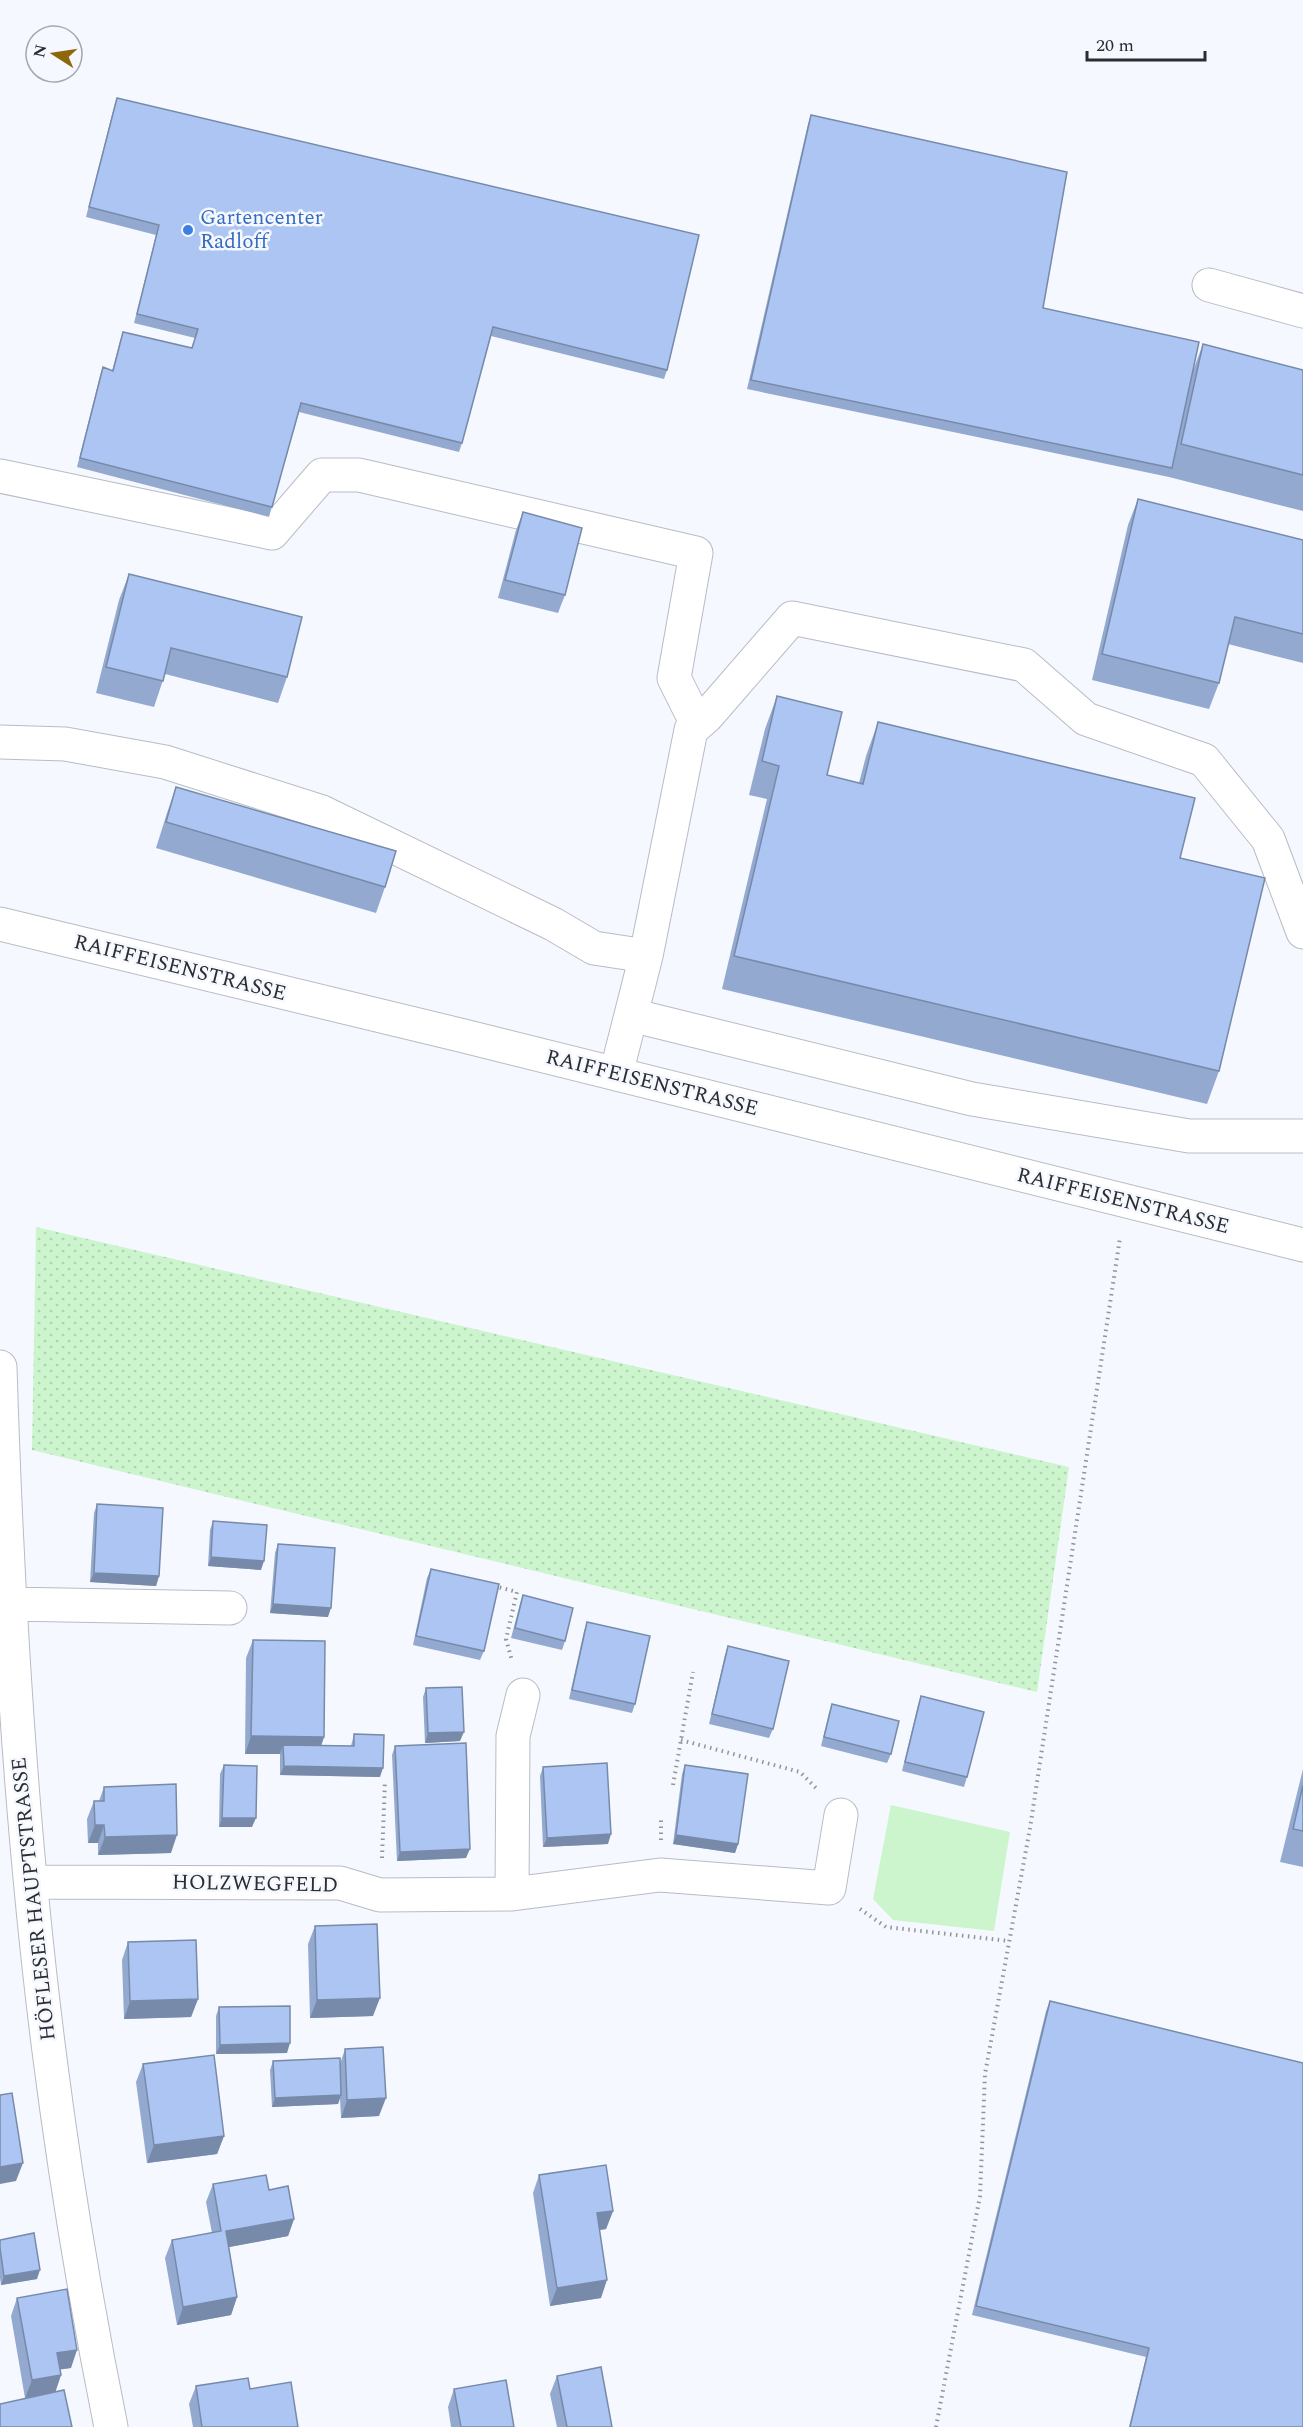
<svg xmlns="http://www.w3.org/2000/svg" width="1303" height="2427" font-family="Spectral,serif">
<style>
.grass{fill:url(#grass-dots)}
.park{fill:#ccf5ce}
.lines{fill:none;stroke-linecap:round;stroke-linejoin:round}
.minor-casing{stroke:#b7bcc5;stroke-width:35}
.path{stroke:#929499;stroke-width:4;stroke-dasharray:1.5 4.5;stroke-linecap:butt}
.minor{stroke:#fff;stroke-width:33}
.wall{fill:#94a9d0}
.shaded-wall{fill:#788aa9}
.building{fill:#acc5f2;stroke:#788aa9;stroke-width:1.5}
.shop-dot{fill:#3f7fe0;stroke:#f5f8fe;stroke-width:2}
.labels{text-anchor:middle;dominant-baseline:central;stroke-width:5;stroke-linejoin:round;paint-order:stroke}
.shop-label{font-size:21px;fill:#366cbe;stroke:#f5f8fe;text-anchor:start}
.street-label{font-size:21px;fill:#2b2d30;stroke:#f5f8fe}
</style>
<defs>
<pattern id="grass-dots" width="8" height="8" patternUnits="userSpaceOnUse" patternTransform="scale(1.5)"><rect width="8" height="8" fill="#ccf5ce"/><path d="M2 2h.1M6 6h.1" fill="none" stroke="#afd2b1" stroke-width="1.8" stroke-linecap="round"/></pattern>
</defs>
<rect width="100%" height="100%" fill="#f5f8fe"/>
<path class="grass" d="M36 1227 1069 1467 1037 1692 32 1450Z"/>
<path class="park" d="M891 1805 1010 1832 994 1931 893 1920 873 1899Z"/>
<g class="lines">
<g class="minor-casing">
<path id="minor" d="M1209 285 1303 311
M0 476 272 533 322 475H359L696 553 674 678 697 724
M0 742 65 744 165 762 322 812 553 924 594 948 646 956
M0 924 464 1036 1303 1245
M631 1015 972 1099 1189 1136H1303
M616 1074 646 956 691 730 707 716 792 618 1024 665 1086 719 1204 760 1268 839 1303 932
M0 1367C7 1595 20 1824 49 2051 65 2177 86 2303 111 2427
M9 1604 230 1608
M32 1882 340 1883 380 1895 512 1894 660 1875 829 1888 841 1815
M512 1894 513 1736 523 1695"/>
</g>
<path class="path" d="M494 1586 517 1592 506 1639 512 1661
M681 1740 800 1772 816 1788
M673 1785 693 1672
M661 1840V1819
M382 1858 385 1781
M860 1909 886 1927 1009 1941
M936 2427 980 2196 985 2074 1030 1828 1120 1238"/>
<use href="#minor" class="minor"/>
</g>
<path class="wall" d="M117 98 667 370 664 379 491 336 462 443 459 452 299 412 269 517 77 467 100 376 103 367 112 371 120 341 123 332 192 348 195 338 134 323 156 235 86 217 114 107Z
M811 115 1043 308 1194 368 1203 344 1303 370V511L1169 477 747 389 808 124Z
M1138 499 1303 540V663L1228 644 1219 683 1209 709 1092 680 1128 525Z
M523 512 565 595 558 613 498 598 516 530Z
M129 574 287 677 278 703 165 674 154 707 96 693 119 600Z
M777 696 827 775 859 783 866 756 878 722 1180 858 1219 1071 1207 1104 722 989 767 799 749 795 765 729Z
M176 787 385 887 376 913 156 848 167 813Z
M97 1504 159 1576 156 1586 90 1582 94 1513Z
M213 1521 261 1570 208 1566 210 1530Z
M278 1544 328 1617 270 1613 275 1553Z
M431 1569 484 1651 480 1660 413 1645 427 1578Z
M523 1595 565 1641 562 1650 511 1638 520 1604Z
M587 1622 635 1704 632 1713 569 1699 584 1631Z
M253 1640 324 1737 321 1746H351L354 1734 380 1777 280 1775V1754H245L246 1658Z
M728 1646 773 1729 769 1738 709 1724 725 1655Z
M426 1688 460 1741 425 1743 423 1697Z
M921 1696 967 1777 964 1787 902 1771 918 1705Z
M832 1704 891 1754 887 1763 821 1746 829 1713Z
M395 1746 466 1858 397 1861 392 1755Z
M224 1765 252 1827H219L220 1774Z
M685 1765 738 1844 735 1853 673 1844 682 1774Z
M543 1767 608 1844 543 1847 540 1776Z
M1303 1769V1867L1280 1862Z
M104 1787 171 1853 98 1855V1843H88L87 1819 94 1801H99Z
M315 1926 373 2016 310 2018 308 1944Z
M128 1942 198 1999 191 2017 124 2019 122 1960Z
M1050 2001 1303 2427H1129L1146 2357 972 2315 1046 2011Z
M219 2007 287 2053 216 2054V2016Z
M345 2049 379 2116 341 2118 340 2098 338 2104 272 2107 270 2070 273 2061 340 2064Z
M143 2064 224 2136 217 2154 147 2163 136 2082Z
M539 2175 613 2211 606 2229 600 2230 601 2298 550 2306 533 2193Z
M213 2184 269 2190 294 2219 288 2236 229 2247 237 2297 231 2315 177 2325 165 2258 172 2240 212 2233 206 2202Z
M0 2240 37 2279 1 2285 0 2278Z
M17 2298 71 2368 60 2369 61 2375 55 2392 25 2398 11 2316Z
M557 2376 612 2427H557L550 2394Z
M196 2386 250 2389 298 2427H193L189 2404Z
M454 2389 514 2427H451L448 2407Z"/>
<path class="shaded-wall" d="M211 1557 264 1561 261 1570 208 1566Z
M94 1573 159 1576 156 1586 90 1582Z
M273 1604 331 1608 328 1617 270 1613Z
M464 1732 460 1741 425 1743 428 1733Z
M251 1736 324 1737 318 1755 283 1745 280 1754H245Z
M284 1766 383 1768 380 1777 280 1775Z
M222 1818H256L252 1827H219Z
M95 1825H104L98 1843H88Z
M611 1834 608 1844 543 1847 547 1838Z
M177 1835 171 1853 98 1855 105 1837Z
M676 1835 738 1844 735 1853 673 1844Z
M470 1849 466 1858 397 1861 400 1852Z
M380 1998 373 2016 310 2018 317 2000Z
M198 1999 191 2017 124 2019 130 2001Z
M290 2043 287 2053 216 2054 220 2045Z
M341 2095 338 2104 272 2107 275 2098Z
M386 2098 379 2116 341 2118 347 2100Z
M224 2136 217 2154 147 2163 154 2145Z
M23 2163 16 2181 0 2184V2167Z
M613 2211 606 2229 591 2231 597 2213Z
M294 2219 288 2236 219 2249 226 2231Z
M40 2270 37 2279 1 2285 4 2276Z
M607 2280 601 2298 550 2306 557 2288Z
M237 2297 231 2315 177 2325 183 2307Z
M77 2350 71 2368 50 2371 57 2353Z
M61 2375 55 2393 25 2398 32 2380Z"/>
<path class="building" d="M117 98 699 235 667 370 493 327 462 443 301 403 272 507 80 458 103 367 113 371 123 332 192 348 198 329 137 314 159 225 89 207Z
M811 115 1067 172 1043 308 1199 342 1172 468 751 380Z
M1203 344 1303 370V475L1181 444Z
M1138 499 1303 540V634L1235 617 1219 683 1102 654Z
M523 512 582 528 565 595 505 580Z
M129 574 302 617 287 677 171 648 163 681 106 667Z
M777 696 842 712 827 775 863 784 878 722 1195 798 1180 858 1265 878 1219 1071 734 956 779 766 762 761Z
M176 787 396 851 385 887 166 822Z
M97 1504 163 1508 159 1576 94 1573Z
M213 1521 267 1525 264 1561 211 1557Z
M278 1544 335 1548 331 1608 273 1604Z
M431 1569 499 1584 484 1651 416 1636Z
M523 1595 573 1608 565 1641 515 1628Z
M587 1622 650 1636 635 1704 572 1690Z
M253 1640 325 1641 324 1737 251 1736Z
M728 1646 789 1661 773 1729 712 1714Z
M462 1687 464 1732 428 1733 426 1688Z
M921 1696 984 1712 967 1777 905 1762Z
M832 1704 899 1721 891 1754 824 1737Z
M354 1734 384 1735 383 1768 284 1766 283 1745 354 1746Z
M466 1743 470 1849 400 1852 395 1746Z
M607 1763 611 1834 547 1838 543 1767Z
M224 1765 257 1766 256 1818H222Z
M685 1765 748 1774 738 1844 676 1835Z
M176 1784 177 1835 105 1837 104 1825H95L94 1801H104V1787Z
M1303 1785V1831L1293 1829Z
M377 1924 380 1998 317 2000 315 1926Z
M196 1940 198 1999 130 2001 128 1942Z
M1050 2001 1303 2063V2427H1130L1149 2348 976 2306Z
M290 2006V2043L220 2045 219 2007Z
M383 2047 386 2098 347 2100 345 2049Z
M214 2055 224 2136 154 2145 143 2064Z
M340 2058 341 2095 275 2098 273 2061Z
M12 2093 23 2163 0 2167V2095Z
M606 2165 613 2211 597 2213 607 2280 557 2288 539 2175Z
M266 2175 269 2190 288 2186 294 2219 226 2231 237 2297 183 2307 172 2240 221 2231 213 2184Z
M34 2233 40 2270 4 2276 0 2248V2240Z
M67 2289 77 2350 57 2353 61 2375 32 2380 17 2298Z
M601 2367 612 2427H567L557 2376Z
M248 2378 250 2389 291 2382 298 2427H202L196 2386Z
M506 2380 514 2427H461L454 2389Z
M64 2390 72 2427H0V2404Z"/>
<circle class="shop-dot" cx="188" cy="230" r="6"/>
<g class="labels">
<g class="shop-label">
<text x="200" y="218">Gartencenter<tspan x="200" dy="24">Radloff</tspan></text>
</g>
<g class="street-label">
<text transform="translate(180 968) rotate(14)">RAIFFEISENSTRASSE</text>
<text transform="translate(652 1083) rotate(14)">RAIFFEISENSTRASSE</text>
<text transform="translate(1123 1201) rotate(14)">RAIFFEISENSTRASSE</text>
<text transform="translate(255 1884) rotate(1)">HOLZWEGFELD</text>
<text transform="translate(34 1899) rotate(-96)">HÖFLESER HAUPTSTRASSE</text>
</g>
</g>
<g transform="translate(54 54) rotate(282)"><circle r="28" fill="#f5f8fe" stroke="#a4a7ac" stroke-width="1.5"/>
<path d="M0-4.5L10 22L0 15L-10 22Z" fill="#8d670a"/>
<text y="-9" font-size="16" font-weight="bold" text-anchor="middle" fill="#2b2d30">N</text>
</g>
<path d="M1087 51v9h118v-9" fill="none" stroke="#2b2d30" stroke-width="3"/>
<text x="1096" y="51" font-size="18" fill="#2b2d30" stroke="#f5f8fe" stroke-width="4.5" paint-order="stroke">20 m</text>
</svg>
